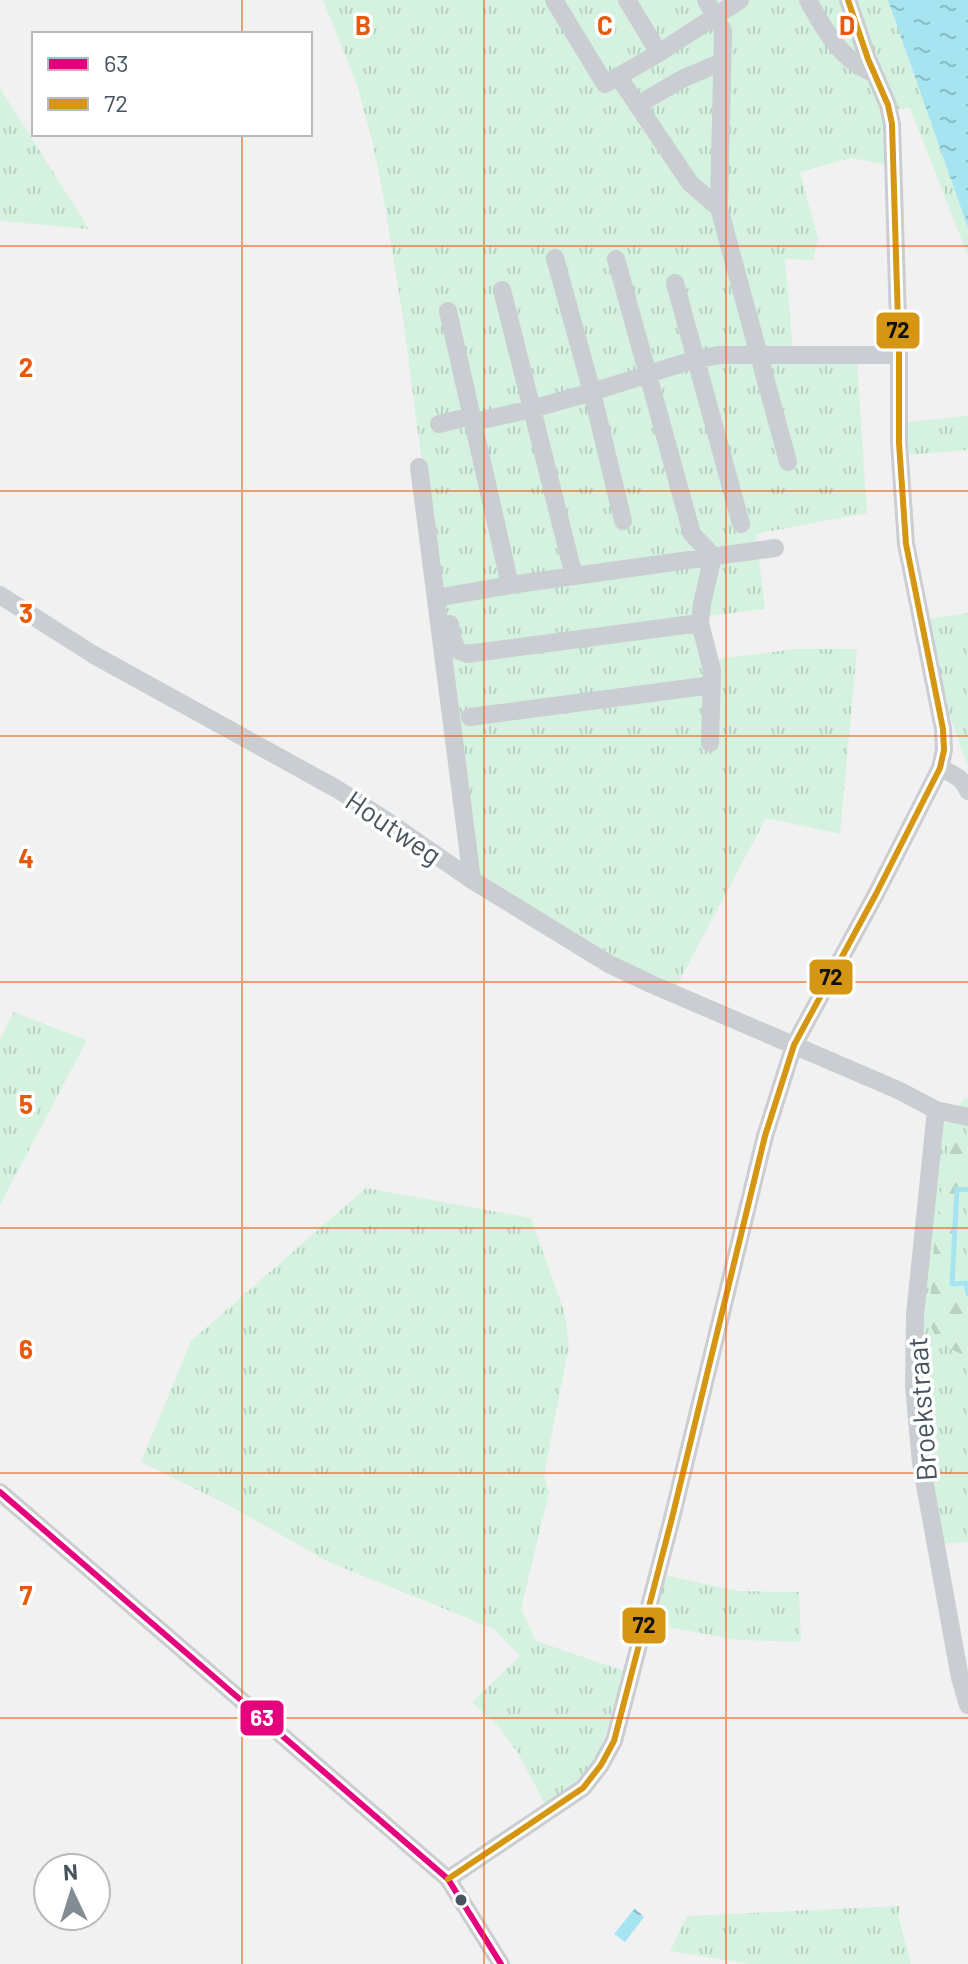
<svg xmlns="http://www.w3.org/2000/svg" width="968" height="1964" font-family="Barlow,sans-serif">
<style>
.grass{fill:url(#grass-tufts)}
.forest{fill:url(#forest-firs)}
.water{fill:url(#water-ripples)}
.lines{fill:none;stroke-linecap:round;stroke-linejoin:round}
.stream{stroke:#a6e4f2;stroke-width:5}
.minor{stroke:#cacdd1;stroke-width:18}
.bus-1-casing{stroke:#fff;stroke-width:12}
.bus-2-casing{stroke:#fff;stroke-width:12}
.bus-1{stroke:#e5007d;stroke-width:6}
.bus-2{stroke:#d49613;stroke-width:6}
.grid{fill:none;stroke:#e8590c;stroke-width:2;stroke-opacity:0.55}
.bus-dot{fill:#475460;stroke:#fff;stroke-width:3}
.labels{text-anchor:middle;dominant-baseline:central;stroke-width:7;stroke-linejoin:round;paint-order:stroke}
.street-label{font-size:28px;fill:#475460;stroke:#fff}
.grid-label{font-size:26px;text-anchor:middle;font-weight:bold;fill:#e8590c;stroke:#fff;stroke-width:7;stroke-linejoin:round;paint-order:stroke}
.line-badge{stroke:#fff;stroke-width:3}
.badge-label{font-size:22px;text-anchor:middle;font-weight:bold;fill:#fff}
.pale-badge-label{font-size:22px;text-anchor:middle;font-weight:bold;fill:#111}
</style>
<defs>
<pattern id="grass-tufts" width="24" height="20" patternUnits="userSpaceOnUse" patternTransform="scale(2)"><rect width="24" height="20" fill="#d4f2df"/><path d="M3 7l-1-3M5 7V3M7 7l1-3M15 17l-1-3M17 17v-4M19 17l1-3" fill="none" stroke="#b7d1c2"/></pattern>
<pattern id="forest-firs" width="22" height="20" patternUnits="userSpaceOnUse" patternTransform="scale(2)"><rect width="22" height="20" fill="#d4f2df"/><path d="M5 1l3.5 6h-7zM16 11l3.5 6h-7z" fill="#b7d1c2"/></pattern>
<pattern id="water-ripples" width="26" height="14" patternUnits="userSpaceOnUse" patternTransform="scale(2)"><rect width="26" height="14" fill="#a6e4f2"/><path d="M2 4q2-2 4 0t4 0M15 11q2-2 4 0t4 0" fill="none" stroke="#89bbc7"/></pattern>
</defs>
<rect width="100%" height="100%" fill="#f2f1f1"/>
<path class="grass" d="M323 0H844L887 113V165L852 158 800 172 818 239 813 260 785 259 793 349 856 348 867 513 756 534 765 609 707 616 716 659 796 649H857L840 834 766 818 676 987 637 970 476 874 403 318 385 206 373 144 357 85Z
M852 0H888L968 228V256L910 108 895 109Z
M0 88 89 229 0 221Z
M968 416V450L906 455 905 422Z
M968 613V767L951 720 940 680 928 619Z
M13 1012 87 1040 0 1205V1040Z
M965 1098 968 1099V1542L939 1544 924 1443 920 1317 938 1130Z
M366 1188 531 1218 565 1314 569 1345 544 1475 549 1492 521 1609 536 1641 624 1671 600 1753 585 1776 545 1804 518 1753 498 1726 472 1702 520 1656 494 1629 329 1562 230 1506 141 1462 191 1341Z
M664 1575 738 1591 799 1592 801 1642 737 1640 652 1624Z
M900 1906 898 1915 911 1964H750L670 1951 687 1916Z"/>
<path class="forest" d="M948 1141 968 1144V1190H957L952 1283H966L968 1294V1356C950 1351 933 1339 929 1320L934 1246Z"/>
<path class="water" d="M888 0H968V228Z
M635 1908 644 1917 625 1942 614 1934Z"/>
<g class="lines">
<path class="stream" d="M968 1190 957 1189 952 1284 966 1283 968 1294"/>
<path class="minor" d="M554 0 605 84 659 53 740 0
M627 0 659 53
M706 0 723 31 719 208 788 462
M808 0C823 28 842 62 874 73
M618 76 690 183 719 208
M637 105 684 78 722 62
M555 258 592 392 623 521
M616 259 692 534 713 556 702 604 700 623 712 670 710 743
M675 283 741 524
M502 290 574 576
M448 311 473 422
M439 424 472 416
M419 467 472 880
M510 585 775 548
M0 595 94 655 337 789 384 819 472 880 609 964 651 984 898 1090 936 1110 968 1117
M436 598 510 585 473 422 532 409 592 392 696 359 720 355H899
M450 624 452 637 457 650 467 654 700 623
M470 717 712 685
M940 768C953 774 963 778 968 791
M936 1110 915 1315 914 1386 921 1463 960 1678 968 1705
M0 1492 448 1879 501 1964
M448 1879 583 1788 601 1765 614 1741 672 1518 765 1136 794 1045 876 894 940 768 944 750 943 729 906 544 899 443V355L892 124 888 105 868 59 848 0"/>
<g class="bus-1-casing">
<path id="bus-1" d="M0 1492 448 1879 501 1964"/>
</g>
<g class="bus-2-casing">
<path id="bus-2" d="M448 1879 583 1788 601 1765 614 1741 672 1518 765 1136 794 1045 876 894 940 768 944 750 943 729 906 544 899 443V355L892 124 888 105 868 59 848 0"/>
</g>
<use href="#bus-1" class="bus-1"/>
<use href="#bus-2" class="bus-2"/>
</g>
<path class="grid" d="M242 0V34M484 0V1964M726 0V1964M242 134V1964M0 246H968M0 491H968M0 736H968M0 982H968M0 1228H968M0 1473H968M0 1718H968"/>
<circle class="bus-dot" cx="461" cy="1900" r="7"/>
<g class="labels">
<g class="street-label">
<text transform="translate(394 827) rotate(34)">Houtweg</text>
<text transform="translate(921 1409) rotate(-94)">Broekstraat</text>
</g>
</g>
<g class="grid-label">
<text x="363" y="35">B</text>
<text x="605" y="35">C</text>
<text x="847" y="35">D</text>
<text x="26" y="377">2</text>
<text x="26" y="623">3</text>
<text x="26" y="868">4</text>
<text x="26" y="1114">5</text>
<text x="26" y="1359">6</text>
<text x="26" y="1605">7</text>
</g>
<g class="line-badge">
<rect x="875" y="311" width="46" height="39" rx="8" fill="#d49613"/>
<rect x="808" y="958" width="46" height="38" rx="8" fill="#d49613"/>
<rect x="621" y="1606" width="46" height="39" rx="8" fill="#d49613"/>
<rect x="239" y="1699" width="46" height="38" rx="8" fill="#e5007d"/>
</g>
<g class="badge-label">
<text x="262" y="1726">63</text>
</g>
<g class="pale-badge-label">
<text x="898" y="338">72</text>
<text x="831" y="985">72</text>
<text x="644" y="1633">72</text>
</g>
<rect x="32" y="32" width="280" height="104" fill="#ffffff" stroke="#b5bbbf" stroke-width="2"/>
<rect x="48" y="58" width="40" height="12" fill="#e5007d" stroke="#b5bbbf" stroke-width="2"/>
<text x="104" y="72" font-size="24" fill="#475460">63</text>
<rect x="48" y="98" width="40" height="12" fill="#d49613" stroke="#b5bbbf" stroke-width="2"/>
<text x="104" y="112" font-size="24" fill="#475460">72</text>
<g transform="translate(72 1892) rotate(356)"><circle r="38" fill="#ffffff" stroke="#b5bbbf" stroke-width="2"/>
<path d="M0-6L14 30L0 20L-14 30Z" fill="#838b93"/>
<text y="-12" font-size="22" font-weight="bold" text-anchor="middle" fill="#475460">N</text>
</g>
</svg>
